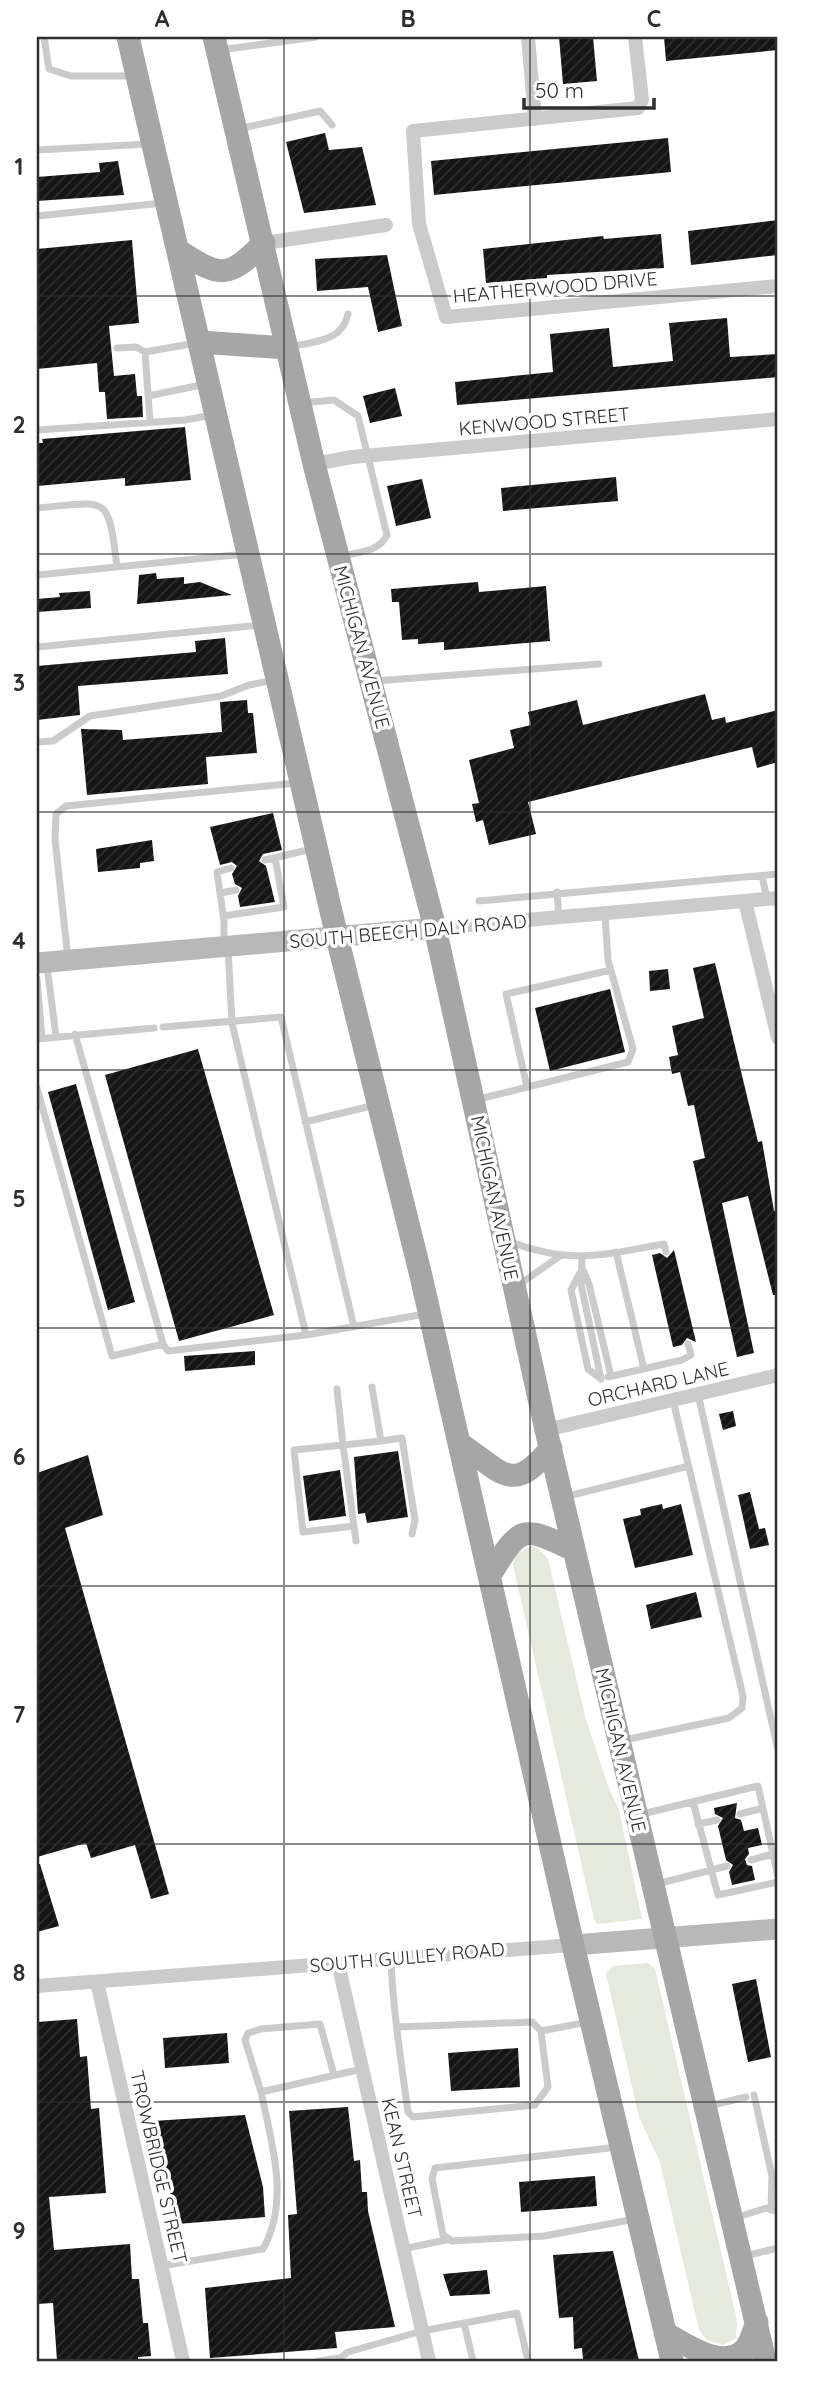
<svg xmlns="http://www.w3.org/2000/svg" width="815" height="2398" font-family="Quicksand,sans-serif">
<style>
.grass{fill:#e5eadd}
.building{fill:url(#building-hatch)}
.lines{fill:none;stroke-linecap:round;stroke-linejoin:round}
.lane{stroke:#cbcbcb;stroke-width:7}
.street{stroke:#cbcbcb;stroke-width:14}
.secondary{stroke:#b8b8b8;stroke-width:21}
.primary{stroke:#a6a6a6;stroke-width:23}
.grid{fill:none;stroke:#2e2e2e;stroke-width:2;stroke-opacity:0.55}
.labels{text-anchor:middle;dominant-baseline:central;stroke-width:7;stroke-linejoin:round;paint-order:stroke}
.street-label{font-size:19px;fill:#2e2e2e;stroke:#fff}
.neatline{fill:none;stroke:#2e2e2e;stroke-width:2.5}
.grid-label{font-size:23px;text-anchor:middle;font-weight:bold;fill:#2e2e2e}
</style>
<defs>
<pattern id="building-hatch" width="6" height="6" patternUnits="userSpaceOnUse" patternTransform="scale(1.75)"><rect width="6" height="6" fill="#151515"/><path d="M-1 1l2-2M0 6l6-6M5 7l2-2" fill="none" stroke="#2f2f2f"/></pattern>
</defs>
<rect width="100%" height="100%" fill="#fff"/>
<path class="grass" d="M532 1546 539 1549 548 1559 585 1716 608 1786 619 1810 642 1919 597 1924 594 1919 513 1565 516 1554Z
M648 1963 655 1969 737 2320 736 2338 723 2345 707 2340 699 2330 660 2162 639 2117 606 1974 613 1966Z"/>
<path class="building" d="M559 37H593L597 81 563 84Z
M664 37H778V50L666 61Z
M325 133 329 150 362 147 376 205 304 213 286 142Z
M668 138 671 172 434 195 431 161Z
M118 161 124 195 37 201V177L100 172 99 163Z
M778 220V255L691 265 688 231Z
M661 234 664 268 547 275V278L486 283 483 249 603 236 604 239Z
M132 240 139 323 109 326 114 376 135 374 137 396H142L143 417 107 419 105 392H99L97 363 37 369V249Z
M387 255 402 326 378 332 368 287 317 291 315 259Z
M727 318 730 357 778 354V377L457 405 455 382 553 372 550 334 609 328 613 367 673 361 669 323Z
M395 388 402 416 370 423 363 396Z
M185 427 191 480 125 486V478L37 486V443H43L42 439Z
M616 477 618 501 503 511 501 488Z
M422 479 431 518 396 526 387 486Z
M156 573 157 579 184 577V584L200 582 232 595 137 604 139 575Z
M478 582 479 592 546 586 550 641 444 650V642L418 644V639L402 640 399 602H392L391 589Z
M90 591 91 608 37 612V599L60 597 59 593Z
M225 638 228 674 78 686 80 715 37 720V666L196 652 195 641Z
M705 694 712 720 725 717 726 723 778 710V762L757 768 752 747 528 802 536 834 489 845 483 820 476 822 472 804 479 803 469 760 514 748 510 730 531 725 528 712 577 700 583 725Z
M247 700 248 713H253L257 753 206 757 208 784 87 795 81 729 122 730 123 740 222 732 220 702Z
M273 813 282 850 263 854 259 861 266 866 275 902 240 907 238 896 242 888 235 884 232 874 237 866 232 862 220 865 210 827Z
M152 840 154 861 140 863V868L98 872 96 849Z
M715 963 758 1142 762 1141 774 1211 778 1210V1295H773L748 1196 722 1203 754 1353 737 1357 693 1161 705 1158 694 1105 688 1106 680 1072 672 1074 669 1057 678 1055 672 1026 704 1018 693 968Z
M668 969 670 989 650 991 649 971Z
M610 989 625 1052 550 1071 535 1008Z
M198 1049 274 1315 179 1341 105 1075Z
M76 1084 135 1302 108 1310 48 1092Z
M674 1250 696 1342 687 1338 682 1345 673 1347 652 1255 660 1253 667 1258Z
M255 1351V1365L185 1371 184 1356Z
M733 1411 736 1426 723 1430 719 1414Z
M398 1451 408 1517 367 1523 365 1513 358 1514 354 1457Z
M88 1455 103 1515 65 1528 169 1894 151 1899 135 1845 91 1858 86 1843 37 1857V1473Z
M340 1470 346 1516 309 1521 303 1476Z
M750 1492 759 1529 765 1528 769 1545 750 1549 738 1495Z
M662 1504 663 1509 681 1504 693 1555 635 1568 623 1519 641 1515 640 1509Z
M696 1592 702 1617 651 1629 646 1605Z
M737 1803 735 1818 741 1820 744 1831 758 1828 762 1845 748 1848 749 1854 745 1859 747 1865 752 1866 755 1880 732 1885 729 1872 733 1865 726 1860 718 1826 723 1818 715 1814 714 1808Z
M37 1864H40L59 1926 37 1932Z
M756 1979 771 2057 748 2062 732 1984Z
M77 2019 80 2057 87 2056 91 2109 99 2108 106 2193 49 2197 54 2250 130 2244 132 2279H139L143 2323H148L151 2356 138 2357V2361H57L53 2303 37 2304V2022Z
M227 2033 229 2063 165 2068 163 2038Z
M518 2048 520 2087 451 2091 448 2053Z
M348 2107 354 2161 360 2160 362 2192H367L368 2211 395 2327 335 2332 337 2348 210 2358 205 2288 291 2278 288 2215 297 2214 289 2111Z
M245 2115 263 2187 265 2217 177 2224 153 2121Z
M595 2176 597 2206 521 2212 519 2182Z
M613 2251 639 2361 583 2359 582 2348 574 2349 573 2317 559 2318 553 2255Z
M487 2270 490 2294 450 2296 443 2274Z"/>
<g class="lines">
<path class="lane" d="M44 37 49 69 71 76H133
M220 50 316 37
M238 129 320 111 332 125
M37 150 149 144
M37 216 163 203
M291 347C315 341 342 342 348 314
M117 348 136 347 145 352 196 343
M145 352 150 422
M148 396 206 384
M301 403 334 400 358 416 387 535C379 552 359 552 342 556
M37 430 185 420 213 415
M37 508C108 502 108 492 117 567
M37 575 245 554
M37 647 261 625
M375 681 599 664
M37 742 53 741 90 716 221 696 249 685 274 680
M265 860 312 849
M762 876 767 899
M557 892 559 917
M221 893 236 890
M479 901 778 874
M223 916 284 907 275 858
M224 943V921L217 872 231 868
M228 947 232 1023 306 1335
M68 959 55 839 56 814 66 806 297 783
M47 966 56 1036
M37 979 42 1038
M163 1027 281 1017 354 1327
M37 1039 154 1028
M527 1087 506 994 611 970
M37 1088 112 1356 163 1344 75 1034
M475 1100 628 1062 633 1049 608 960 605 914
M305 1122 375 1105
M508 1241C571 1265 601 1255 664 1244L666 1252
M616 1252 644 1369
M582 1258 581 1284 601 1379
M583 1270 589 1284 611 1376
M580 1273 571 1290 588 1369 601 1379
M517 1286 560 1256
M163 1344 168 1351 306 1335 425 1314
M608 1377 682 1360 691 1355 688 1344
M372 1387 381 1441 402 1438 415 1520 412 1534
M337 1389 343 1445 294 1450 303 1532 354 1526
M698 1394 778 1750
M564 1497 689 1466
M356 1541 343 1445 381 1441
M624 1740 729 1718 742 1708 743 1696 673 1400
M693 1802 718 1895 778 1882
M740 1814 763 1808
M638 1815 758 1786 778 1877
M698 1824 717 1820
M751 1860 773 1854
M657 1884 727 1866
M391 1960C393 2010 401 2061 408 2112L413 2117 535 2105 548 2087 541 2031 532 2022 397 2027
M541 2031 588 2022
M261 2092 245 2040 248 2033 261 2029 320 2024 334 2075
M754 2095 772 2176 771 2210
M709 2106 746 2097
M618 2147 435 2168 432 2179 443 2235 452 2241 544 2236 635 2219
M734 2218 767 2208 778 2212
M403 2249 446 2240
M745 2256 778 2248
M161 2266 263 2249C290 2201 272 2144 261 2092L362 2069
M464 2323 473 2361
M318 2361 340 2358 348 2352 422 2331 517 2313 528 2361"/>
<path class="street" d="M528 37 535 119
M635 37 642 100 638 108 413 131 419 224 446 317 778 286
M264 243 386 225
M314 464 352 457 778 419
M745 901 778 1038
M435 928 778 898
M546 1430 778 1375
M338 1963 429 2361
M97 1982 183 2361
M37 1986 573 1945"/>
<path class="secondary" d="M37 963 435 928
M573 1945 778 1929"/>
<path class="primary" d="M128 37 337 937 421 1276 573 1945 672 2361
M214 37 314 464 435 928 546 1430 765 2361
M179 251C221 278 228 279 264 243
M200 342 287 348
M459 1443C503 1472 511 1496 551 1448
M490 1575C521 1525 521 1525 574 1550
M665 2333C686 2344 725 2373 746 2348 751 2341 754 2330 757 2322"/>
</g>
<path class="grid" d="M284 37V2361M530 37V2361M37 296H778M37 554H778M37 812H778M37 1070H778M37 1328H778M37 1586H778M37 1844H778M37 2102H778"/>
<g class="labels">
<g class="street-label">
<text transform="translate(555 287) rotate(-5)">HEATHERWOOD DRIVE</text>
<text transform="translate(544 421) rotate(-5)">KENWOOD STREET</text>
<text transform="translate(362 647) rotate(75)">MICHIGAN AVENUE</text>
<text transform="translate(408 931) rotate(-5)">SOUTH BEECH DALY ROAD</text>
<text transform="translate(495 1198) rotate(78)">MICHIGAN AVENUE</text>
<text transform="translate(658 1384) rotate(-13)">ORCHARD LANE</text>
<text transform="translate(621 1750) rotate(77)">MICHIGAN AVENUE</text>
<text transform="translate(407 1957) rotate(-5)">SOUTH GULLEY ROAD</text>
<text transform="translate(402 2158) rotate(77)">KEAN STREET</text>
<text transform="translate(159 2167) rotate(77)">TROWBRIDGE STREET</text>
</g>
</g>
<rect width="815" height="2398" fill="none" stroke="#ffffff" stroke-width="77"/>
<path d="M524 98v10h130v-10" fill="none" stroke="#2e2e2e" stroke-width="3.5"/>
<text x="535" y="98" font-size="21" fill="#2e2e2e" stroke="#ffffff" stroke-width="5" paint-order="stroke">50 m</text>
<rect x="38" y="38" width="738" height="2322" class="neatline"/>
<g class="grid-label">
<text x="162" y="27">A</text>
<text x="408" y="27">B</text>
<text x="654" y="27">C</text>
<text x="19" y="175">1</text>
<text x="19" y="433">2</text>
<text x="19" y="691">3</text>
<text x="19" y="949">4</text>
<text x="19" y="1207">5</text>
<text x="19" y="1465">6</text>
<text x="19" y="1723">7</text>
<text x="19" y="1981">8</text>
<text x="19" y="2239">9</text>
</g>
</svg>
